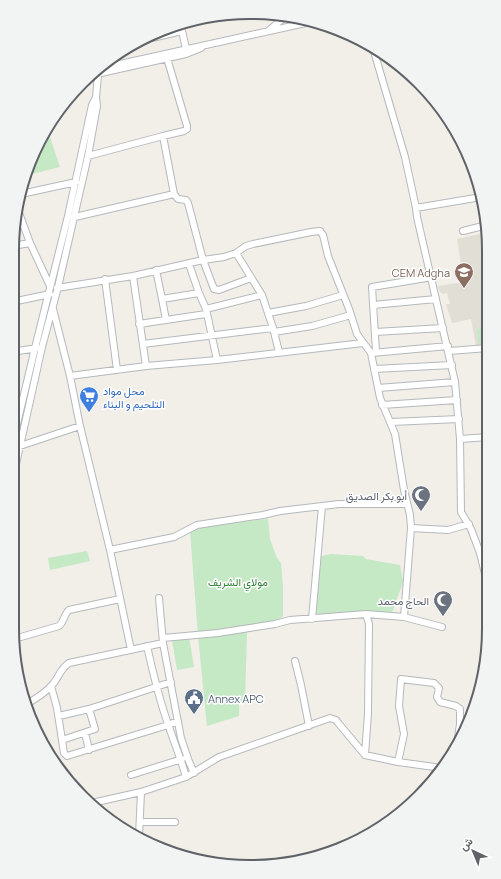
<svg xmlns="http://www.w3.org/2000/svg" width="501" height="879" font-family="Manrope,Vazirmatn,sans-serif">
<style>
.education{fill:#e1ded6}
.green{fill:#c5e8c5}
.lines{fill:none;stroke-linecap:round;stroke-linejoin:round}
.minor-casing{stroke:#b5b8bc;stroke-width:8}
.minor{stroke:#fff;stroke-width:6}
.labels{text-anchor:middle;dominant-baseline:central;stroke-width:3;stroke-linejoin:round;paint-order:stroke}
.education-label{font-size:11px;fill:#785e54;stroke:#fff;text-anchor:end}
.shop-label{font-size:11px;fill:#366cbe;stroke:#fff;text-anchor:start}
.worship-label{font-size:11px;fill:#5b616d;stroke:#fff;text-anchor:end}
.park-label{font-size:11px;fill:#348238;stroke:#fff}
.service-label{font-size:11px;fill:#4e5e75;stroke:#fff;text-anchor:start}
.rim{fill:none;stroke:#5f6368;stroke-width:2}
</style>
<rect width="100%" height="100%" fill="#f1efe8"/>
<path class="education" d="M485 233 488 246V345L476 346 471 319 452 323 446 304H450L447 293 443 294 440 292 438 286 464 282 457 239Z"/>
<path class="green" d="M47 128 60 167 24 176 25 174Z
M488 328V342L478 343 477 329Z
M268 519 270 539 277 558 281 563 283 587V616L279 620 247 631 245 703H239V716L207 726 198 636 190 531 197 527Z
M87 551 90 561 50 570 48 558Z
M331 554 363 556 366 559 400 565 403 582 392 613 315 615 319 558 321 556Z
M189 636 194 667 177 670 172 640Z"/>
<g class="lines">
<g class="minor-casing">
<path id="minor" d="M181 26 186 49
M268 31 285 17
M152 38 182 31
M373 48 405 157 416 208 417 217 455 382 460 439 461 512 471 529 480 553 488 586
M167 58 187 126V129L184 131 163 136 174 194 178 199 186 200 188 203 203 260 214 289 219 290 251 278
M102 68 310 22
M101 73 186 54 201 48
M88 156 163 136
M21 194 76 182
M416 208 481 197
M18 210 30 243 50 286
M75 217 174 194
M463 231 487 225
M13 246 30 243
M236 253 246 246 253 244 311 232 320 231 323 235 328 256 349 309 357 334 371 353 380 398 395 434 404 490 410 515 411 528 404 617
M189 264 199 293 206 309 217 360
M156 270 162 299
M133 276 146 366
M105 279 117 370
M57 288 133 276 203 260 224 257 236 253 262 295 273 328 279 352
M12 302 50 294
M373 305 436 299
M53 309 70 376 80 426 110 550 131 650
M206 309 262 295
M268 313 306 306 343 295
M166 320 162 299 199 293
M139 324 206 314
M274 332 312 326 351 315
M375 332 443 328
M143 344 273 328
M449 351 488 348
M12 352 37 348
M376 352 372 287 432 277
M372 353 448 346
M374 369 452 365
M70 376 146 366 217 360 363 343
M378 388 455 382
M382 405 457 400
M391 422 459 419
M460 439 488 437
M12 445 35 348 68 216 92 105 96 97
M17 447 80 426
M12 482 42 347 58 287 88 156 97 106 96 97 98 75
M411 528 448 530 469 524
M110 550 174 537 197 525 263 515 280 511 339 504H407
M159 598 163 643 181 738 188 759 194 773
M312 619 322 506
M163 638 218 633 275 624 290 620 366 614 404 617 442 627
M14 639 59 626C64 622 64 614 69 610L120 599
M147 646C153 673 159 699 168 724 174 742 181 759 186 777
M295 661 301 685 309 726
M51 686 57 708 64 753 67 756 168 725 178 721
M25 705C35 699 46 693 53 684 60 676 59 670 69 663L163 643
M59 716 89 709 171 682
M85 733 89 750
M62 740 95 729 89 709
M365 755 368 713 369 624 366 614
M398 762 404 734 399 706 401 679 434 683 439 688 437 697 440 702 456 706 460 709V724L457 744
M131 775 182 759
M92 803 141 792 186 777 219 757 330 718 336 720 339 724 365 755 398 762 442 768
M140 822H175
M139 836 141 792"/>
</g>
<use href="#minor" class="minor"/>
</g>
<defs>
<g id="school-pin" transform="scale(1)"><path d="M0 17L-7.5 6A9.5 9.5 0 1 1 7.5 6Z" fill="#8d6e63" stroke="#fff"/><path d="M0-5L7-2L0 1L-7-2ZM-4 1L0 2.5L4 1V4Q0 6-4 4Z" fill="#fff"/></g>
<g id="supermarket-pin" transform="scale(1)"><path d="M0 17L-7.5 6A9.5 9.5 0 1 1 7.5 6Z" fill="#3f7fe0" stroke="#fff"/><path d="M-6-5.5h2.5l.6 2H6L4.5 2H-2.5L-4.4-4H-6ZM-1.5 3.2a1.3 1.3 0 1 0 .1 0ZM3 3.2a1.3 1.3 0 1 0 .1 0Z" fill="#fff"/></g>
<g id="mosque-pin" transform="scale(1)"><path d="M0 17L-7.5 6A9.5 9.5 0 1 1 7.5 6Z" fill="#6b7280" stroke="#fff"/><path d="M3.5-4.9A6 6 0 1 0 3.5 4.9A5 5 0 1 1 3.5-4.9Z" fill="#fff"/></g>
<g id="civic-pin" transform="scale(1)"><path d="M0 17L-7.5 6A9.5 9.5 0 1 1 7.5 6Z" fill="#5c6f8a" stroke="#fff"/><path d="M-.6-6.5H3V-4.5H.6V-3L4-1V1h2V6H-6V1h2V-1L-.6-3ZM-1.2 2.5V6h2.4V2.5Z" fill="#fff"/></g>
</defs>
<g fill-rule="evenodd">
<use href="#school-pin" x="464" y="272"/>
<use href="#supermarket-pin" x="89" y="396"/>
<use href="#mosque-pin" x="421" y="495"/>
<use href="#mosque-pin" x="443" y="600"/>
<use href="#civic-pin" x="194" y="698"/>
</g>
<g class="labels">
<g class="education-label">
<text x="450" y="272">CEM Adgha</text>
</g>
<g class="shop-label">
<text x="103" y="390">محل مواد<tspan x="103" dy="13">التلحيم و البناء</tspan></text>
</g>
<g class="worship-label">
<text x="407" y="495">أبو بكر الصديق</text>
<text x="429" y="600">الحاج محمد</text>
</g>
<g class="park-label">
<text x="238" y="581">مولاي الشريف</text>
</g>
<g class="service-label">
<text x="208" y="698">Annex APC</text>
</g>
</g>
<path d="M0 0H501V879H0ZM250 19H251A231 231 0 0 1 482 250V629A231 231 0 0 1 251 860H250A231 231 0 0 1 19 629V250A231 231 0 0 1 250 19Z" fill="#f2f3f3" fill-rule="evenodd"/>
<path class="rim" d="M250 19H251A231 231 0 0 1 482 250V629A231 231 0 0 1 251 860H250A231 231 0 0 1 19 629V250A231 231 0 0 1 250 19Z"/>
<g transform="translate(473 851) rotate(316)" stroke="#ffffff" stroke-width="3" paint-order="stroke">
<path d="M0-3L7 15L0 10L-7 15Z" fill="#5f6368"/>
<text y="-6" font-size="11" font-weight="bold" text-anchor="middle" fill="#5f6368">ش</text>
</g>
</svg>
